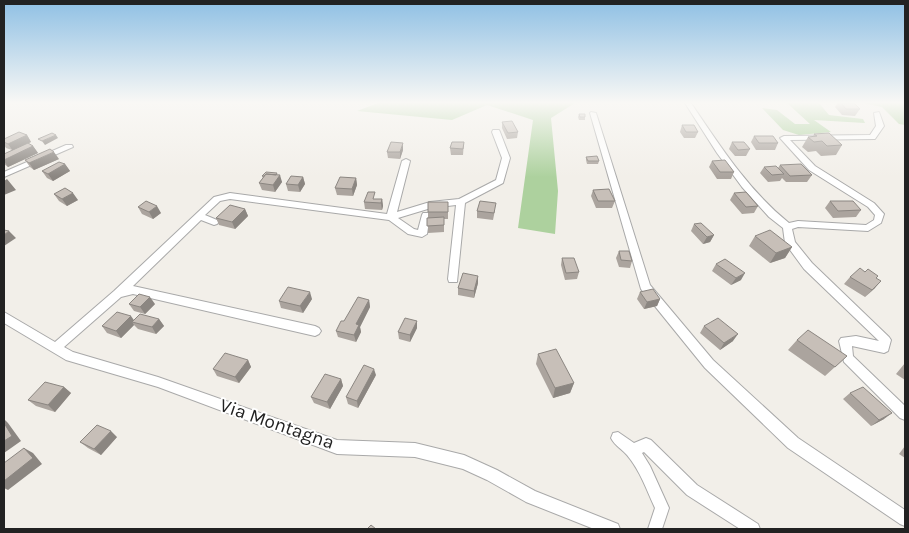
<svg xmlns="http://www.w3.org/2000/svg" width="909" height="533" font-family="Karla,sans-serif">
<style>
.forest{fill:#add19e}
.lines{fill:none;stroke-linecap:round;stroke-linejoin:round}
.street-casing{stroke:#a9a9a9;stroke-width:2}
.street{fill:#fff;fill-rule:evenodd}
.wall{fill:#aba49e}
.shaded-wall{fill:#8b8681}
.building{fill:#c7bfb8;stroke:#8b8681}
.labels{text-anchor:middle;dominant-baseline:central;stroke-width:4;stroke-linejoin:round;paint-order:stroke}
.near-street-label{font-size:19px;fill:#222;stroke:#fff}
</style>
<rect width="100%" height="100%" fill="#f2efe9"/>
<path class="forest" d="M378 103H575L551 118 558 191 555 234 518 228 533 120 487 105 452 120 357 111Z
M787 103H819L829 115 863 119 865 123 814 120 831 132 799 135 783 130 762 108 777 110 795 124H810Z
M863 103H905V125L899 124 882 107Z"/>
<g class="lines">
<g class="street-casing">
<path id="street" d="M685 103H691C720 146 748 190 789 223L798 221 866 225 874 220 875 215 868 207 809 170 780 138 784 136 870 135 876 126 874 113 879 112 884 126 875 139 790 140 815 166 874 203 884 214 881 223 868 231 798 227 792 229 795 242 812 263 889 337 891 340 888 351 884 353 852 346 853 356 905 406V420L900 418 844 362 839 341 841 338 856 336 879 341 804 269 785 243 783 228 769 217 742 187 717 153Z
M591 112 596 113 650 285 713 360 798 438 905 510V526L900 524 788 448 705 368 641 289 590 113Z
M493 130H499L500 132 510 158 503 183 465 203 457 282H449L448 279 456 205 431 208 398 218 414 229 418 230 422 215 423 213H429L430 215 427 234 422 237 408 234 389 220 230 199 220 201 205 215 217 220 219 222 217 224 214 225 201 220 133 286 315 326 319 328 321 331 319 334 315 336 133 294 121 297 64 347 73 352 158 377 337 440 415 443 464 455 497 470 535 491 618 524 620 529H594L526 502 487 480 463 469 415 457 337 454 158 387 66 360 4 323V312L55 342 114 291 214 197 230 193 387 214 402 161 406 159 410 161 397 212 430 202 459 199 496 180 502 158 492 132Z
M66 145H72L73 147 4 177V172Z
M618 432 634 443 646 438 651 440 697 485 758 524 760 529H740L687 495 644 452 642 453 650 466 669 508 662 529H648L655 508C647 491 640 470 627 455 622 449 615 446 611 438L613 433Z"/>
</g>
<use href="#street" class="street"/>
</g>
<path class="wall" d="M838 103H854L860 109 855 116 842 115 835 107Z
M579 114 585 117V120H579L578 117Z
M502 122 518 132 517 138 507 139 502 128Z
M682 125 698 132 695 138H684L680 132Z
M814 134 842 145 836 155 821 156 816 151 808 152 802 147 808 137H813Z
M27 135 31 142 28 143 33 146 38 153 8 167 4 164V154L12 150 6 148 4 145V139Z
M754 136 778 143 775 150H756L751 142Z
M464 142 463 155H451L450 148Z
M732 142 750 149 746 156H735L729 149Z
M403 150 400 159 388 158 387 152Z
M586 157 599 161 598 164H587L586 160Z
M59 159 34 170 30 167 25 160Z
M712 161 734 172 731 179H717L709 167Z
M65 164 70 171 53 181 47 178 42 171Z
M780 165 812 175 807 182H786L782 178 780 181 768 182 760 173 764 167 778 168Z
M278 175 282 182 275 192 262 190 259 183 263 178 262 176Z
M303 177 305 184 300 192 288 191 286 184Z
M356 178 357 185 353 196 337 195 335 188Z
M593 190 615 201 612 208H596L591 196Z
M734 193 758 206 754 213 742 214 730 200Z
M54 194 78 200 67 206 59 201Z
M376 199H382L383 206 382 210 365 209 364 202Z
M830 201 861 210 856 217 833 218 825 208Z
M448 202V219H444V232L428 233V212Z
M138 207 161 213 153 219 142 214Z
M245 209 248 216 235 229 219 225 216 218Z
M495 210 493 220 477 218V211Z
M694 224 714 235 710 242 703 244 691 231Z
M755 236 792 247 785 258 770 263 749 246Z
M619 251 632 261 630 268 619 267 616 258Z
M562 258 579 272 577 279 565 280 561 265Z
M716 264 741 280 731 285 712 271Z
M478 276V283L474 298 458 295V288Z
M850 277 876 278 875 288 865 297 844 284Z
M640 292 660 299 657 306 644 309 637 299Z
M312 299 303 313 281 308 279 301Z
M369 300 370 307 360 327 361 332 356 342 338 337 336 331 344 321Z
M129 304H155L145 314 134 311Z
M159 319 164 326 156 334 138 329 134 325 121 338 107 333 102 326 134 320Z
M417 321V328L410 342 399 339 398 332Z
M704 326 733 341 720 350 700 333Z
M797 340 847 356 825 376 788 350Z
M538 354 574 383 570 393 553 398 536 364Z
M248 360 251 367 239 383 217 376 213 369Z
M905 363V380L896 374Z
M376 375 358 408 348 404 346 397Z
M341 379 343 386 330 409 314 403 311 397Z
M64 387 71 393 55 412 36 406 28 400Z
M850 393 884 419 871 426 843 399Z
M117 437 101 455 88 448 80 442Z
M905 446V458L899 454Z"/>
<path class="shaded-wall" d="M27 135 31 142 13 151 8 144Z
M56 135 58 138 45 145 42 141Z
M403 143V150L400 159V152Z
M33 146 38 153 8 167 4 161V160Z
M54 152 59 159 34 170 29 163Z
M65 164 70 171 53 181 48 174Z
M280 175 282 182 275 192 273 185Z
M303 177 305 184 300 192 298 185Z
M356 178 357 185 353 196 352 189Z
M7 179 16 190 4 195V181Z
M73 193 78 200 67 206 62 199Z
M382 199 383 206 382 210 381 203Z
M157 206 161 213 153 219 149 212Z
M245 209 248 216 235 229 232 222Z
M9 231 16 238 4 246V235Z
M714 235 710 242 703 244 707 237Z
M792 247 785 258 770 263 776 253Z
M745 273 741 280 731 285 736 278Z
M478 276V283L474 298V291Z
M881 281 875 288 865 297Z
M310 292 312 299 303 313 300 306Z
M150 297 155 304 145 314 140 307Z
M660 299 657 306 644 309 647 302Z
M369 300 370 307 360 327 361 332 356 342 354 335 356 324Z
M131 316 136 323 132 322 134 325 121 338 116 331Z
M159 319 164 326 156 334 152 327Z
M417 321V328L410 342V335Z
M738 334 733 341 720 350 724 343Z
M248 360 251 367 239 383 235 377Z
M374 369 376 375 358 408 357 401Z
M341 379 343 386 330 409 327 402Z
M574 383 570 393 553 398 555 388Z
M64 387 71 393 55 412 48 405Z
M892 413 884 419 871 426 879 420Z
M4 419 8 423 21 441 4 453Z
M111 431 117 437 101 455 94 449Z
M24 448 33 453 42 464 8 490 4 488V481Z"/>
<path class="building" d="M841 103H854L860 109H846Z
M579 114H585V117H580Z
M512 121 518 132 508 133 502 122Z
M682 125H694L698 132H686Z
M19 132 27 135 8 144 4 142V139Z
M52 133 56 135 42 141 38 139Z
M829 133 842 145 827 146 822 141 814 142 808 137 817 136 814 134Z
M754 136H773L778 143H759Z
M391 142 403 143 400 152H387Z
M452 142H464L463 149 450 148Z
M732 142H744L750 149 738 150Z
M28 143 33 146 4 160V154Z
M50 149 54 152 29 163 25 160Z
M597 156 599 161H588L586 157Z
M725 160 734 172H720L712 161Z
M59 162 65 164 48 174 42 171Z
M801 164 812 175 790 176 780 165Z
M776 166 784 174 772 175 764 167Z
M266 172 277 173 276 175 266 174 264 176H262Z
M266 174 280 175 273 185 259 183Z
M291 176 303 177 298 185 286 184Z
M340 177 356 178 352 189 335 188Z
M65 188 73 193 62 199 54 194Z
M609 189 615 201H598L593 190Z
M368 192H375L373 199H382L381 203 364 202Z
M746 192 758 206 746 207 734 193Z
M146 201 157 206 149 212 138 207Z
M480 201 496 203 494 213 477 211Z
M830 201H853L861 210 838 211Z
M428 202H448V212H428Z
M230 205 245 209 232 222 216 218Z
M444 217V225L427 226V218Z
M701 223 714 235 707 237 694 224Z
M4 230 9 231 4 235Z
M770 230 792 247 776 253 755 236Z
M619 251H629L632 261 621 260Z
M562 258H574L579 272 566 273Z
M725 259 745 273 736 278 716 264Z
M860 268 865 272 868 269 878 276 876 278 881 281 872 290 850 277Z
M463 273 478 276 474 291 458 288Z
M288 287 310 292 300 306 279 301Z
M653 289 660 299 647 302 640 292Z
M139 294 150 297 140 307 129 304Z
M358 297 369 300 356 324 359 325 354 335 336 331 341 321H344Z
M117 312 131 316 116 331 102 326Z
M140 314 159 319 152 327 132 322Z
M405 318 417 321 410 335 398 332Z
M718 318 738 334 724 343 704 326Z
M808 330 847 356 835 367 797 340Z
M556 349 574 383 555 388 538 354Z
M225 353 248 360 235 377 213 369Z
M364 365 374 369 357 401 346 397Z
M325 374 341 379 327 402 311 397Z
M45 382 64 387 48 405 28 400Z
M863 387 892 413 879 420 850 393Z
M4 423 12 436 4 441Z
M97 425 111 431 94 449 80 442Z
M24 448 33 458 4 481V463Z
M371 525 376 529H367Z"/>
<linearGradient id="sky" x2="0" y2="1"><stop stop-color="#8fc0e4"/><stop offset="0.58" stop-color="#f9f8f5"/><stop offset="1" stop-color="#f9f8f5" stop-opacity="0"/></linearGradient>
<rect width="909" height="177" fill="url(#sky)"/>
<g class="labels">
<g class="near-street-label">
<text transform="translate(277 424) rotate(19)">Via Montagna</text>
</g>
</g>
<rect width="909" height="533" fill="none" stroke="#222222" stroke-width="10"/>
</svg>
